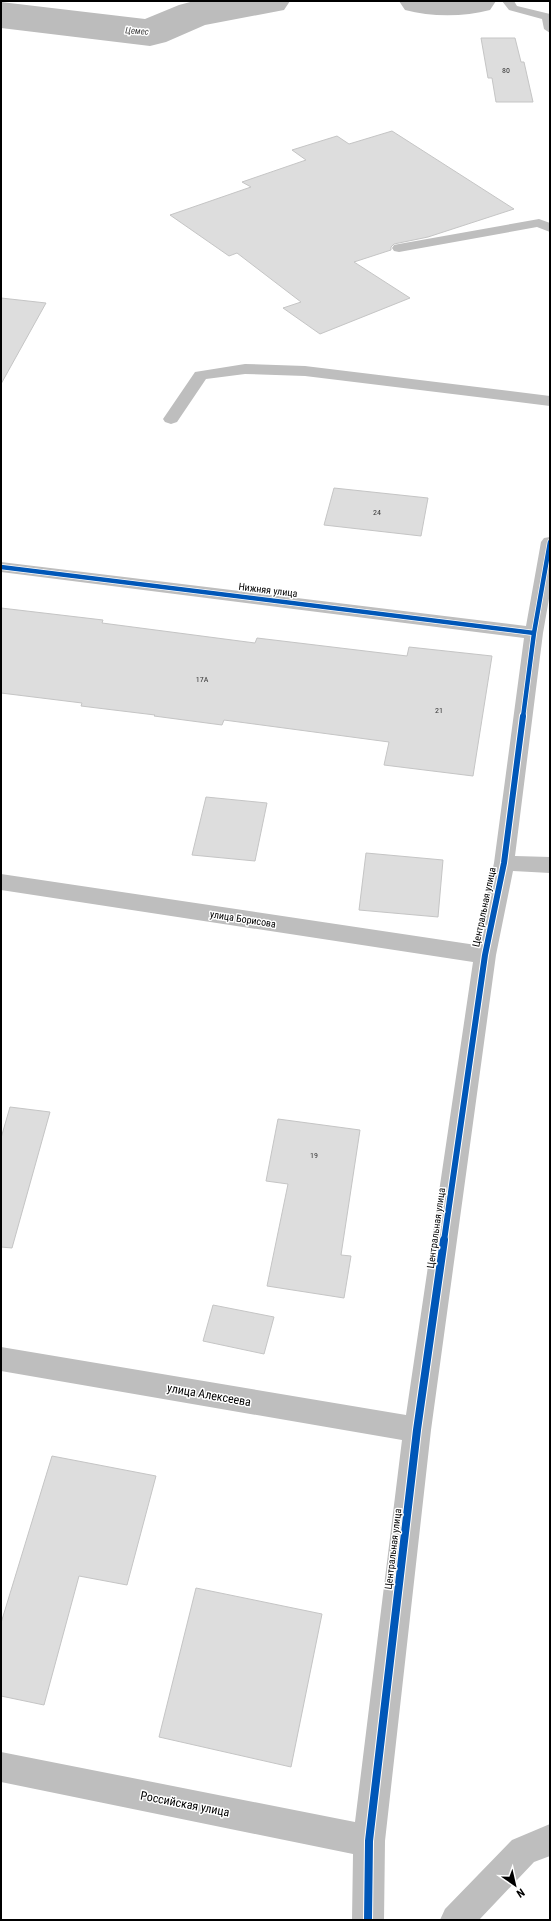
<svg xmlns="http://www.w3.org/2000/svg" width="551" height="1921" font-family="'Roboto Condensed',sans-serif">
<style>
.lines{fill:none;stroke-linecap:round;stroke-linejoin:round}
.river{fill:#bcbcbc;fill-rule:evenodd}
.building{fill:#ddd;stroke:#c5c5c5}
.service{fill:#bebebe;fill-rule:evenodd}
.minor{fill:#bebebe;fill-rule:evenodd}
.cycleway-far2-casing{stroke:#fff;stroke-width:6}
.cycleway-far1-casing{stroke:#fff;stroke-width:8}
.cycleway-casing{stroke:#fff;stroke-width:10}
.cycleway-far2{stroke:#0057b8;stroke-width:4.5}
.cycleway-far1{stroke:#0057b8;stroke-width:6}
.cycleway{stroke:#0057b8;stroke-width:8}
.labels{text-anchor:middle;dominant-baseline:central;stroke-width:3;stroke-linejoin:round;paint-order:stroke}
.number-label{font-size:8px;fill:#373737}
.far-water-label{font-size:9px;font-style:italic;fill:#414141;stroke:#fff}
.street-label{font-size:10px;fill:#000;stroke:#fff}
.near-street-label{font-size:12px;fill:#000;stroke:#fff}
</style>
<rect width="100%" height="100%" fill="#fff"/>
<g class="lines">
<path class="river" d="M194 1H290L284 10 205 25 166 42 150 46 1 28V2L145 19 179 5Z
M399 1H496L490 10C464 17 431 17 405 10Z"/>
</g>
<path class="building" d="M481 38H515L521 62H524L533 102H496L492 78H488Z
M392 131 514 209 428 237 394 244 391 247V250L354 262 410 298 320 334 283 308 301 302 237 253 229 256 170 215 251 187 242 182 306 160 292 150 337 136 349 144Z
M1 298 46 303 1 384Z
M334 488 428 498 421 536 324 525Z
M1 608 103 620 102 623 255 643 257 638 407 656 409 647 492 656 473 776 384 765 389 742 224 720 222 725 154 716 155 715 81 706 82 703 1 693Z
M206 797 267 803 255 861 192 855Z
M366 853 443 860 438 917 359 910Z
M10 1107 50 1112 12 1248 1 1247V1138Z
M278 1119 360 1130 341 1255 351 1256 344 1298 267 1286 288 1184 266 1181Z
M213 1305 274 1317 264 1354 203 1341Z
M52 1456 156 1476 127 1585 79 1576 44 1705 1 1696V1623Z
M196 1588 322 1614 291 1767 159 1737Z"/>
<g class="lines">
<path class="service" d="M502 1H514L517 6 550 14V33L544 29 542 19 509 10Z
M539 219 550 223V232L537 227 399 252 394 251 392 248 394 245 399 244Z
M245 364 305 366 550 396V406L305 376 245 374 206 379 177 422 171 424 165 422 163 419 195 372Z
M550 1824V1856L534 1862 479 1920H440L445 1909 512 1840Z"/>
<path class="minor" d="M550 537V593L543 633 515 856 550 857V873L513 871 496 955 431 1430 385 1841 384 1920H352L353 1854 1 1782V1752L355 1822 402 1440 1 1371V1347L406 1415 473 962 1 890V874L476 945 494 863 524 638 1 572V562L526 626 541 542 544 538Z"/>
<g class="cycleway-far2-casing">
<path id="cycleway-far2" d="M1 567 534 633
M523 717 534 633 550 542"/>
</g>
<g class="cycleway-far1-casing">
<path id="cycleway-far1" d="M444 1241 485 955 504 863 523 716"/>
</g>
<g class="cycleway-casing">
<path id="cycleway" d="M368 1920 369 1841 417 1430 444 1240"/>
</g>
<use href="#cycleway-far2" class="cycleway-far2"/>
<use href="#cycleway-far1" class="cycleway-far1"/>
<use href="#cycleway" class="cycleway"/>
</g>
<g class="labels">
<g class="number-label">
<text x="506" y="70">80</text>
<text x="377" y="512">24</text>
<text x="202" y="679">17А</text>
<text x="439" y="710">21</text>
<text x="314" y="1155">19</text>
</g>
<g class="far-water-label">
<text transform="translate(137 31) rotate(4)">Цемес</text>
</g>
<g class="street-label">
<text transform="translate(268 590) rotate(7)">Нижняя улица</text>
<text transform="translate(484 907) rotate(-78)">Центральная улица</text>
<text transform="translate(243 919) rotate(9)">улица Борисова</text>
<text transform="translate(436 1228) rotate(-82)">Центральная улица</text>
<text transform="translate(393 1549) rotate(-83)">Центральная улица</text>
</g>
<g class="near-street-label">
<text transform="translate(209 1395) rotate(10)">улица Алексеева</text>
<text transform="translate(185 1804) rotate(11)">Российская улица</text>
</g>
</g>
<rect width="551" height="1921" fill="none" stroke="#000000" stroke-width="4"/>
<g transform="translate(515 1885) rotate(146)" stroke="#ffffff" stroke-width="3" paint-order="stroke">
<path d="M0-3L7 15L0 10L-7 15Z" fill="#000000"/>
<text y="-6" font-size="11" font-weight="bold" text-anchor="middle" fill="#000000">N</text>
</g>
</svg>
